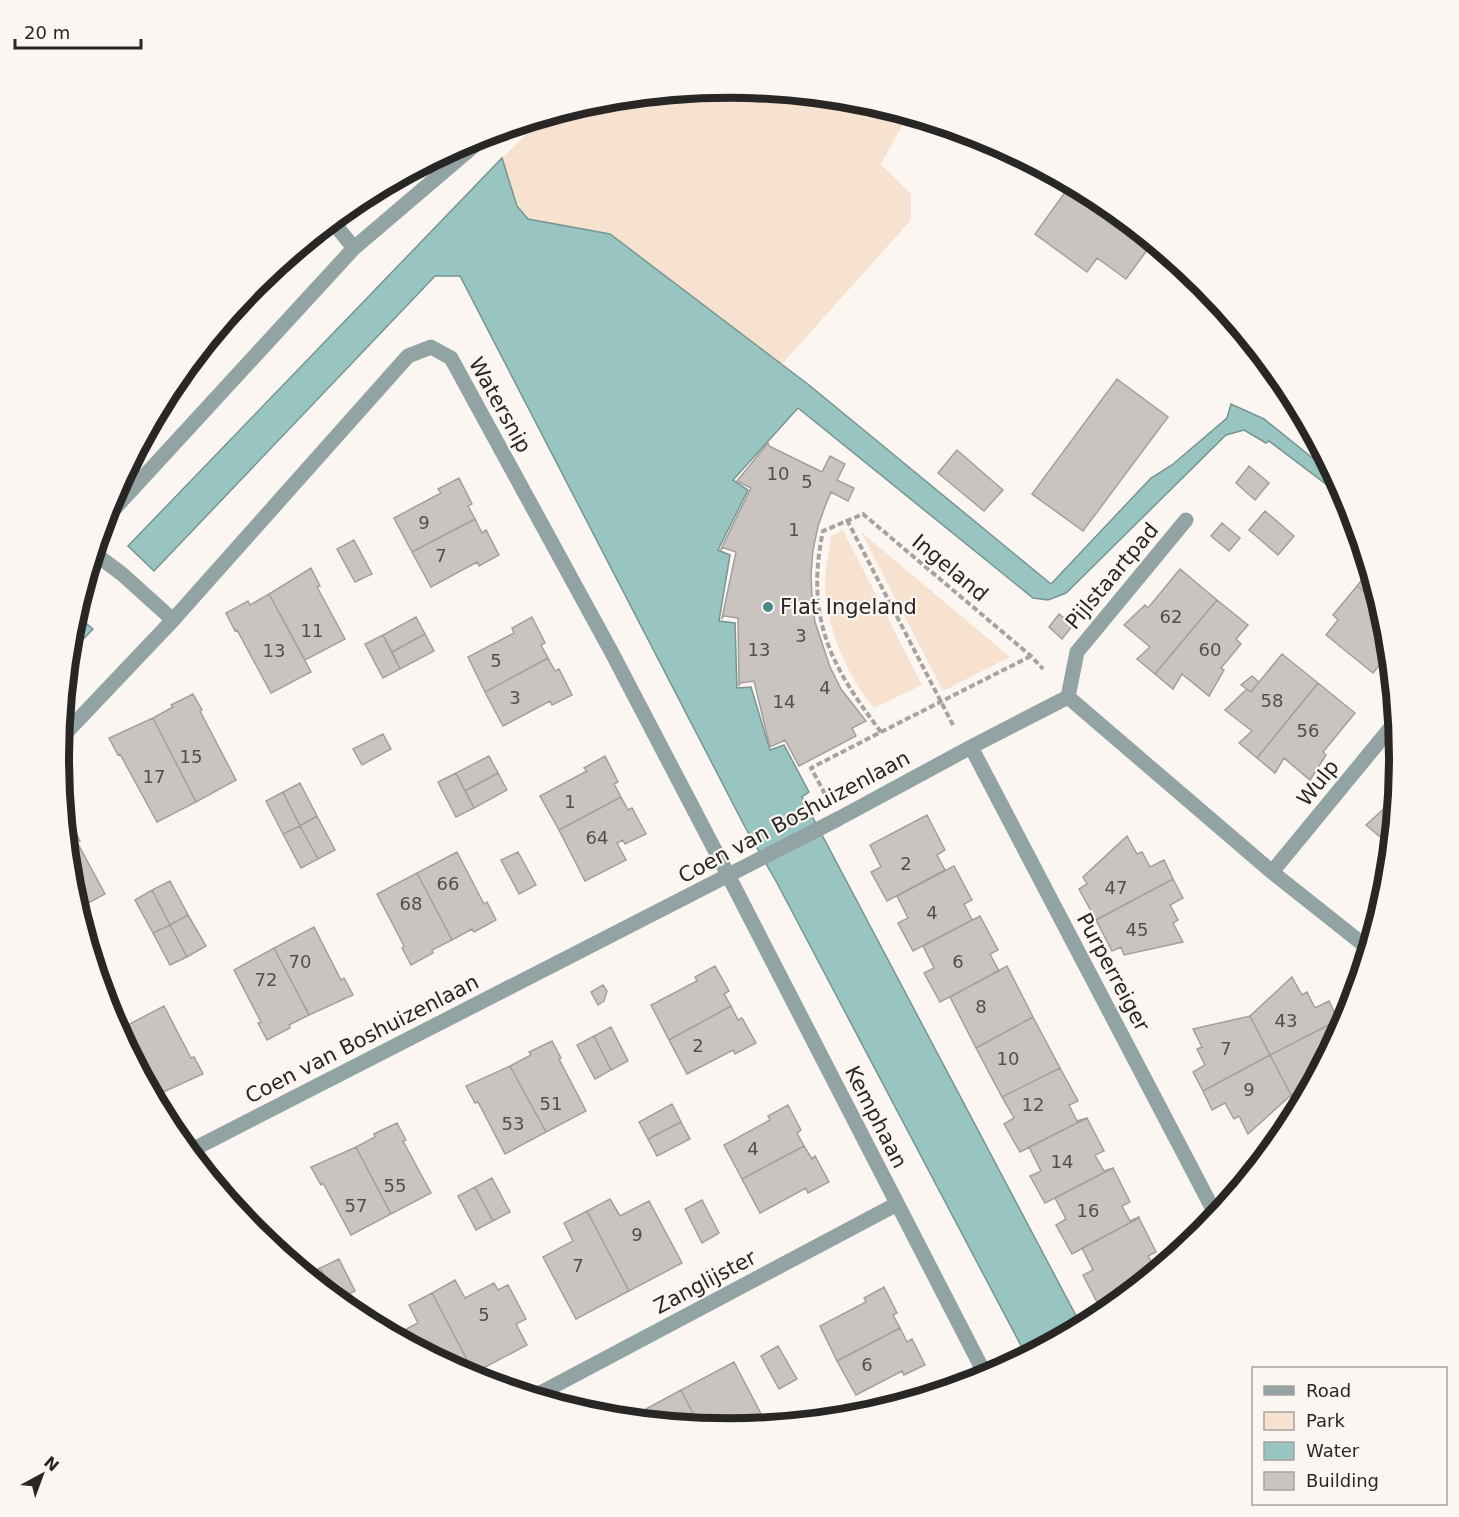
<svg xmlns="http://www.w3.org/2000/svg" width="1459" height="1517" font-family="'DejaVu Sans',sans-serif">
<style>
.green{fill:#f7e2cf}
.water{fill:#98c4c1;stroke:#779592;stroke-width:1.5}
.building{fill:#c9c4bf;stroke:#a49f9a;stroke-width:1.5}
.lines{fill:none;stroke-linecap:round;stroke-linejoin:round}
.path{stroke:#a7a39f;stroke-width:4;stroke-dasharray:6 3;stroke-linecap:butt}
.minor{stroke:#91a3a2;stroke-width:15}
.poi-dot{fill:#458c89;stroke:#fbf6f1;stroke-width:2}
.labels{text-anchor:middle;dominant-baseline:central;stroke-width:4.5;stroke-linejoin:round;paint-order:stroke}
.number-label{font-size:18px;fill:#514e4c}
.street-label{font-size:21px;fill:#292725;stroke:#fbf6f1}
.poi-label{font-size:21px;fill:#292725;stroke:#fbf6f1;text-anchor:start}
.rim{fill:none;stroke:#292725;stroke-width:8}
</style>
<rect width="100%" height="100%" fill="#fbf6f1"/>
<path class="green" d="M730 88 861 100 908 115 881 164 911 194V220L782 364 610 234 528 219 517 206 502 158 543 117 599 100Z
M843 530 922 685 874 708C845 673 827 629 825 583 825 568 829 551 831 536Z
M861 532 1010 657 943 691Z"/>
<path class="water" d="M502 158 517 206 528 219 610 234 809 385 1051 584 1151 478 1172 465 1227 418 1231 404 1264 419 1336 477 1347 497H1343L1269 441 1266 443 1244 430 1226 435 1066 593 1048 600 1033 598 798 408 733 480 748 490 718 550 730 555 719 621 735 623 737 688 751 687 770 750 784 745 809 792 802 797 1082 1327 1027 1357 777 883 745 827 460 276H435L154 571 128 546Z
M75 614 93 629 69 654 71 627Z"/>
<path class="building" d="M1071 184 1103 201 1153 242 1126 279 1097 258 1087 272 1035 234Z
M1117 379 1168 417 1083 531 1032 494Z
M768 443 769 446 822 472 830 456 845 464 837 480 854 488 848 501 831 492 826 504 818 526 813 550 811 574 812 598 815 622 830 667 841 689 866 721 852 728 856 736 799 766 785 740 770 747 754 681 740 683 739 686 738 618 724 616 722 618 736 552 724 548 721 549 751 488 737 481Z
M957 450 1003 490 984 511 938 473Z
M1249 466 1269 483 1255 500 1236 483Z
M459 478 472 504 468 506 475 519 412 552 394 518 441 493 438 489Z
M1265 511 1294 536 1278 555 1249 530Z
M475 519 482 533 486 530 499 555 479 566 477 562 431 587 412 552Z
M1222 523 1240 538 1229 551 1211 536Z
M354 540 372 574 355 582 337 549Z
M311 568 320 586 317 587 345 639 305 660 269 594Z
M1180 569 1217 600 1155 674 1137 659 1150 647 1124 625 1145 605 1148 608Z
M1370 570 1381 605 1357 586Z
M1357 586 1381 605 1388 628 1390 652 1373 673 1326 635 1338 620 1333 615Z
M269 594 311 672 271 693 237 630 235 631 226 613 248 601 250 605Z
M1217 600 1248 625 1236 639 1241 644 1221 668 1224 670 1209 696 1182 674 1173 689 1155 674Z
M1059 614 1073 625 1062 639 1049 627Z
M416 617 425 634 392 652 383 635Z
M532 617 545 643 541 645 548 658 485 692 468 657 514 633 512 628Z
M425 634 434 651 400 669 392 652Z
M383 635 400 669 383 678 365 644Z
M1282 654 1318 683 1257 758 1239 743 1252 731 1225 710 1247 689 1251 692Z
M548 658 555 671 559 669 572 695 552 705 550 701 503 726 485 692Z
M1252 676 1259 682 1251 692 1241 685Z
M1318 683 1355 713 1323 752 1326 755 1310 780 1284 758 1275 773 1257 758Z
M193 694 202 710 200 711 236 780 196 802 153 718 173 707 171 705Z
M153 718 196 802 157 822 120 754 118 755 109 738Z
M383 734 391 749 362 765 353 749Z
M489 756 498 773 465 791 456 773Z
M605 756 618 782 614 784 621 797 559 830 540 796 587 771 584 768Z
M456 773 474 808 456 817 438 782Z
M498 773 507 790 474 808 465 791Z
M300 783 317 816 300 826 283 792Z
M283 792 300 826 283 834 266 801Z
M621 797 628 810 632 808 646 834 625 844 623 840 617 843 626 860 585 881 559 830Z
M1396 801 1390 868 1379 859 1392 847 1366 825 1388 805 1391 808Z
M927 815 945 850 937 855 945 870 887 901 871 872 881 867 870 845Z
M317 816 335 850 318 859 300 826Z
M71 823 80 841 77 842 105 894 77 909 71 889 65 826Z
M300 826 318 859 301 868 283 834Z
M1127 836 1137 854 1142 852 1150 867 1164 860 1173 879 1096 920 1079 889 1087 884 1083 877Z
M457 852 484 904 487 902 496 920 474 932 472 929 452 940 417 873Z
M518 852 536 885 519 894 501 860Z
M954 866 972 900 964 904 972 920 913 951 898 923 908 918 897 896Z
M417 873 452 940 432 950 433 953 411 965 402 948 404 946 377 894Z
M1173 879 1183 898 1170 905 1178 920 1173 923 1183 942 1124 955 1121 947 1112 951 1096 920Z
M170 881 188 915 170 925 152 890Z
M152 890 170 925 153 933 135 900Z
M188 915 206 946 187 957 170 925Z
M980 916 998 950 990 954 999 971 940 1002 924 973 934 968 923 946Z
M170 925 187 957 170 965 153 933Z
M314 927 341 980 344 978 353 995 309 1015 274 948Z
M274 948 309 1015 289 1025 290 1028 267 1040 258 1023 261 1022 234 970Z
M715 966 729 991 724 994 731 1006 669 1040 651 1005 697 981 695 977Z
M1007 966 1033 1017 976 1048 950 997Z
M1292 977 1302 995 1307 992 1315 1008 1329 1001 1338 1020 1270 1055 1250 1016Z
M603 985 607 991 604 1001 598 1005 591 992Z
M164 1006 191 1058 194 1057 203 1074 159 1094 124 1027Z
M731 1006 738 1020 742 1018 756 1043 735 1054 733 1050 687 1074 669 1040Z
M1250 1016 1270 1055 1203 1091 1193 1072 1205 1065 1197 1049 1202 1047 1193 1029Z
M1033 1017 1060 1068 1002 1097 976 1048Z
M1338 1020 1343 1028 1309 1091 1291 1095 1270 1055Z
M124 1027 159 1094 153 1097 118 1030Z
M611 1027 628 1061 611 1070 594 1036Z
M594 1036 611 1070 595 1079 577 1045Z
M552 1041 561 1058 559 1059 586 1111 546 1132 510 1066 531 1055 529 1052Z
M1270 1055 1291 1095 1248 1134 1239 1116 1234 1119 1225 1103 1212 1110 1203 1091Z
M510 1066 546 1132 505 1154 478 1102 475 1103 466 1086Z
M1060 1068 1078 1101 1069 1105 1077 1121 1087 1118 1020 1152 1004 1124 1014 1118 1002 1097Z
M672 1104 681 1122 648 1139 639 1122Z
M788 1105 801 1130 797 1133 804 1146 742 1179 724 1145 770 1120 768 1116Z
M1087 1118 1104 1151 1095 1155 1104 1171 1113 1168 1045 1203 1030 1176 1041 1171 1029 1147Z
M681 1122 690 1139 657 1156 648 1139Z
M397 1123 406 1140 403 1141 431 1193 391 1214 356 1147 375 1137 374 1134Z
M804 1146 812 1159 815 1156 829 1182 808 1193 806 1188 760 1213 742 1179Z
M356 1147 391 1214 351 1235 323 1183 321 1185 311 1167Z
M1113 1168 1130 1202 1122 1206 1130 1221 1139 1217V1218L1072 1254 1056 1225 1066 1219 1055 1198Z
M492 1178 510 1212 493 1221 475 1187Z
M475 1187 493 1221 476 1230 458 1196Z
M610 1199 620 1216 649 1201 682 1263 629 1291 587 1211Z
M702 1200 719 1233 702 1243 685 1209Z
M242 1204 251 1221 248 1223 252 1229 234 1208Z
M587 1211 629 1291 576 1319 543 1257 573 1241 564 1223Z
M1139 1218 1156 1252 1148 1256 1157 1271 1158 1270 1151 1276 1098 1304 1083 1275 1093 1270 1082 1248Z
M339 1259 355 1291 337 1300 320 1268Z
M320 1268 337 1300 306 1275Z
M1151 1276 1113 1308 1108 1299Z
M455 1280 465 1298 494 1283 498 1290 508 1285 526 1319 516 1324 527 1345 474 1373 432 1293Z
M884 1287 897 1313 893 1315 900 1328 837 1361 820 1326 866 1302 864 1298Z
M432 1293 474 1373 468 1376 393 1336 418 1323 409 1305Z
M900 1328 907 1342 912 1339 925 1365 904 1375 902 1371 856 1395 837 1361Z
M778 1346 797 1379 779 1389 761 1356Z
M734 1362 767 1425 729 1429 700 1427 681 1390Z
M681 1390 700 1427 630 1420 629 1418Z"/>
<g class="lines">
<path class="path" d="M847 520 953 725
M881 732 1031 656
M825 794 811 768 881 732C830 665 805 618 823 531L863 514 1031 656 1043 669"/>
<path class="minor" d="M332 221 354 248
M104 520 354 248 489 133
M94 553 122 574 173 620
M1068 697 1077 652 1186 520
M60 739 173 620 408 356 431 347 451 358 612 653 728 875 987 1378
M971 747 1217 1217
M1272 872 1397 720
M188 1152 838 819 971 747 1068 697 1272 872 1369 949
M533 1397 897 1204"/>
</g>
<circle class="poi-dot" cx="768" cy="607" r="6"/>
<g class="labels">
<g class="number-label">
<text x="778" y="473">10</text>
<text x="807" y="481">5</text>
<text x="424" y="522">9</text>
<text x="794" y="529">1</text>
<text x="441" y="555">7</text>
<text x="1171" y="616">62</text>
<text x="312" y="630">11</text>
<text x="801" y="635">3</text>
<text x="759" y="649">13</text>
<text x="1210" y="649">60</text>
<text x="274" y="650">13</text>
<text x="496" y="660">5</text>
<text x="825" y="687">4</text>
<text x="515" y="697">3</text>
<text x="1272" y="700">58</text>
<text x="784" y="701">14</text>
<text x="1308" y="730">56</text>
<text x="191" y="756">15</text>
<text x="154" y="776">17</text>
<text x="570" y="801">1</text>
<text x="597" y="837">64</text>
<text x="906" y="863">2</text>
<text x="448" y="883">66</text>
<text x="1116" y="887">47</text>
<text x="411" y="903">68</text>
<text x="932" y="912">4</text>
<text x="1137" y="929">45</text>
<text x="300" y="961">70</text>
<text x="958" y="961">6</text>
<text x="266" y="979">72</text>
<text x="981" y="1006">8</text>
<text x="1286" y="1020">43</text>
<text x="698" y="1045">2</text>
<text x="1226" y="1048">7</text>
<text x="1008" y="1058">10</text>
<text x="1249" y="1089">9</text>
<text x="551" y="1103">51</text>
<text x="1033" y="1104">12</text>
<text x="513" y="1123">53</text>
<text x="753" y="1148">4</text>
<text x="1062" y="1161">14</text>
<text x="395" y="1185">55</text>
<text x="356" y="1205">57</text>
<text x="1088" y="1210">16</text>
<text x="637" y="1234">9</text>
<text x="578" y="1265">7</text>
<text x="484" y="1314">5</text>
<text x="867" y="1364">6</text>
</g>
<g class="street-label">
<text transform="translate(500 405) rotate(61)">Watersnip</text>
<text transform="translate(950 568) rotate(40)">Ingeland</text>
<text transform="translate(1112 576) rotate(-50)">Pijlstaartpad</text>
<text transform="translate(1318 783) rotate(-51)">Wulp</text>
<text transform="translate(794 817) rotate(-28)">Coen van Boshuizenlaan</text>
<text transform="translate(1113 972) rotate(62)">Purperreiger</text>
<text transform="translate(362 1039) rotate(-27)">Coen van Boshuizenlaan</text>
<text transform="translate(876 1117) rotate(63)">Kemphaan</text>
<text transform="translate(705 1282) rotate(-28)">Zanglijster</text>
</g>
<g class="poi-label">
<text x="780" y="607">Flat Ingeland</text>
</g>
</g>
<path d="M0 0H1459V1517H0ZM69 758a660 660 0 1 1 1320 0a660 660 0 1 1-1320 0Z" fill="#fbf6f1" fill-rule="evenodd"/>
<path class="rim" d="M69 758a660 660 0 1 1 1320 0a660 660 0 1 1-1320 0Z"/>
<rect x="1252" y="1367" width="195" height="138" fill="#fbf6f1" stroke="#a7a39f" stroke-width="1.5"/>
<rect x="1264" y="1386" width="30" height="9" fill="#91a3a2" stroke="#a7a39f" stroke-width="1.5"/>
<text x="1306" y="1397" font-size="18" fill="#292725">Road</text>
<rect x="1264" y="1412" width="30" height="18" fill="#f7e2cf" stroke="#a7a39f" stroke-width="1.5"/>
<text x="1306" y="1427" font-size="18" fill="#292725">Park</text>
<rect x="1264" y="1442" width="30" height="18" fill="#98c4c1" stroke="#a7a39f" stroke-width="1.5"/>
<text x="1306" y="1457" font-size="18" fill="#292725">Water</text>
<rect x="1264" y="1472" width="30" height="18" fill="#c9c4bf" stroke="#a7a39f" stroke-width="1.5"/>
<text x="1306" y="1487" font-size="18" fill="#292725">Building</text>
<g transform="translate(42 1475) rotate(41)" stroke="#fbf6f1" stroke-width="4.5" paint-order="stroke">
<path d="M0-4.5L10 22L0 15L-10 22Z" fill="#292725"/>
<text y="-9" font-size="16" font-weight="bold" text-anchor="middle" fill="#292725">N</text>
</g>
<path d="M15 39v9h126v-9" fill="none" stroke="#292725" stroke-width="3"/>
<text x="24" y="39" font-size="18" fill="#292725" stroke="#fbf6f1" stroke-width="4.5" paint-order="stroke">20 m</text>
</svg>
